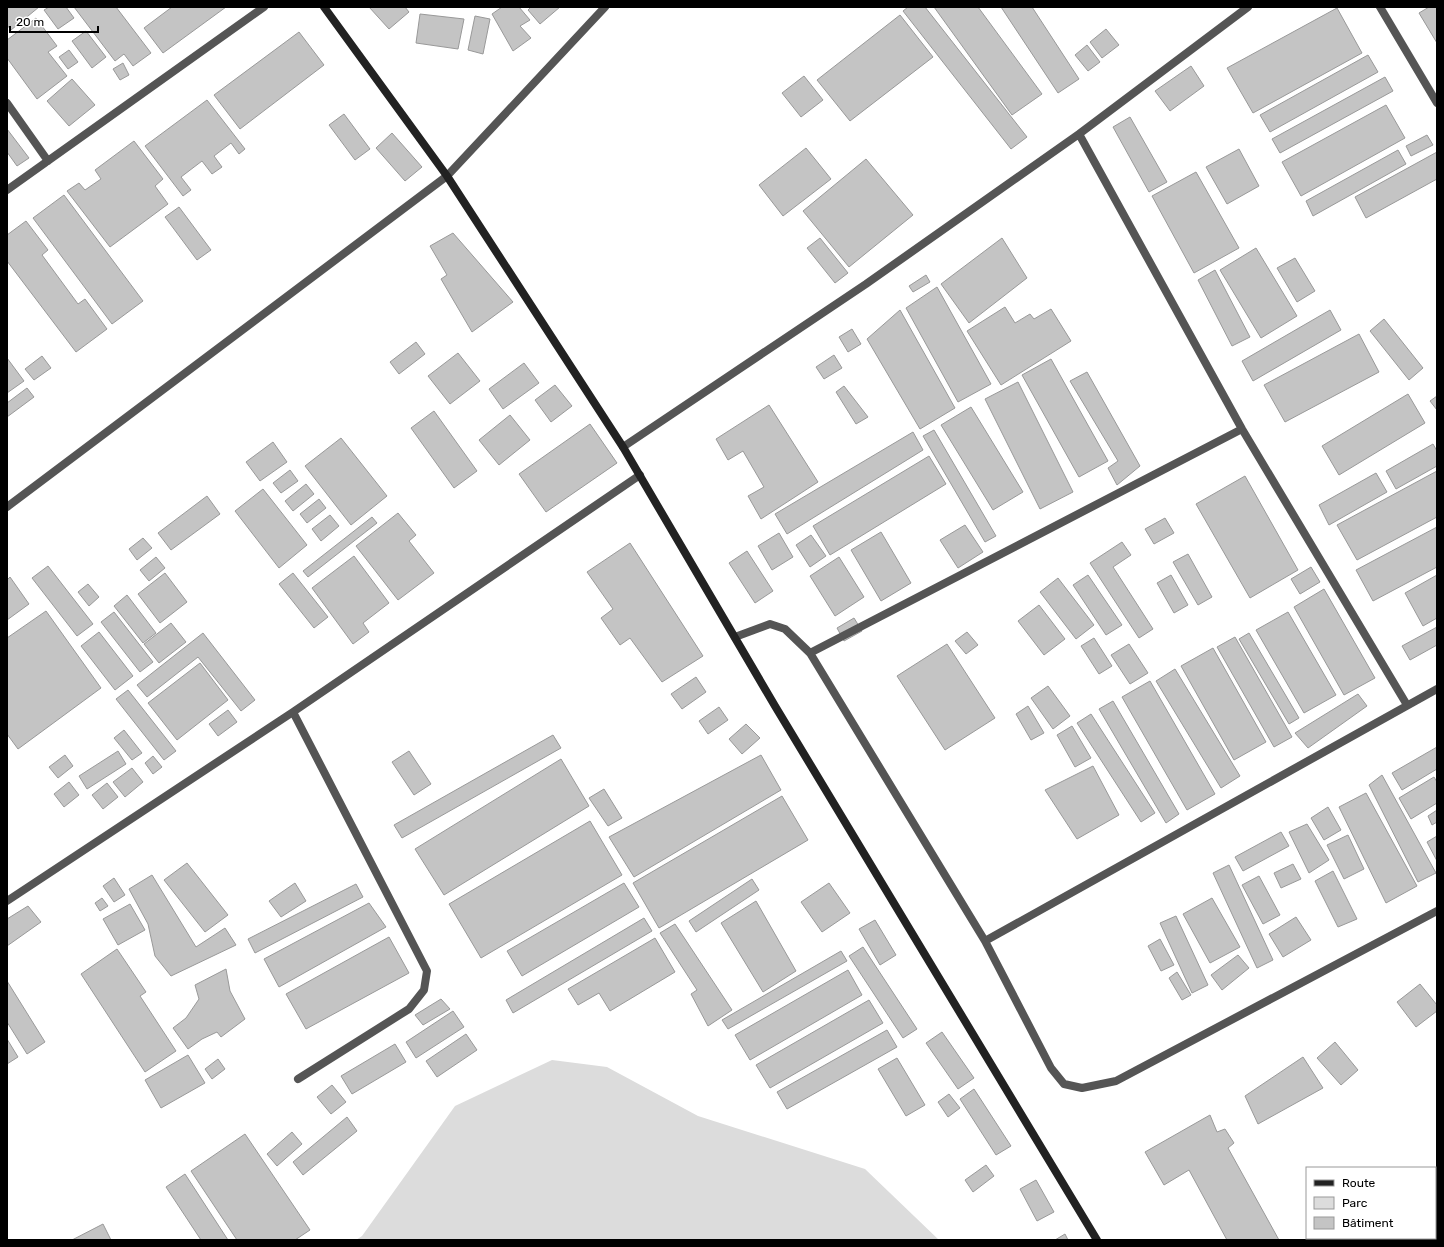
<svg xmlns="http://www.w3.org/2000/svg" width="1444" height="1247" font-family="Rubik,sans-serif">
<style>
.green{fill:#dcdcdc}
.building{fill:#c4c4c4;stroke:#999}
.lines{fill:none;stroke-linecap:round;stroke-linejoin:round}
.street{stroke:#555;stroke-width:8}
.secondary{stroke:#222;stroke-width:8}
</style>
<rect width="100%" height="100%" fill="#fff"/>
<path class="green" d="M552 1060 607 1067 698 1116 865 1169 939 1240H356L362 1236 455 1106Z"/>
<path class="building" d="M7 7H39L11 30 7 25Z
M49 7H66L74 18 58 29 44 10Z
M74 7H116L151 53 133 66 124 54 115 61Z
M172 7H226L163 53 144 28Z
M369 7H405L409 12 389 29Z
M502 7H519L530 20 520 26 531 38 513 51 492 14Z
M531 7H560L540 24 528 10Z
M908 7H925L1027 137 1011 149 903 11Z
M934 7H978L1042 94 1012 115Z
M1001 7H1032L1079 79 1058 93Z
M1429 7H1437V43L1419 13Z
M1337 8 1362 53 1253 113 1227 68Z
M420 14 464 19 458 49 416 43Z
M900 15 933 57 850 121 817 80Z
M475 16 490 19 483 54 468 50Z
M36 18 57 46 48 52 67 76 37 99 7 58V40Z
M1106 29 1119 45 1102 58 1090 42Z
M86 31 106 57 92 68 72 41Z
M299 32 324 65 240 129 214 95Z
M1087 45 1100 62 1088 71 1075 55Z
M69 50 78 62 68 69 59 57Z
M1368 55 1378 72 1270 132 1260 115Z
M123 63 129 75 120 80 113 69Z
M1191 66 1204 86 1170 111 1155 91Z
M804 76 823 100 801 117 782 93Z
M1385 77 1393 91 1280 153 1272 139Z
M72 79 95 105 69 126 47 101Z
M207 100 245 149 239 154 231 143 214 156 222 167 212 174 202 161 181 177 191 190 183 196 145 146Z
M1386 105 1405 138 1301 196 1282 162Z
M344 114 370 149 355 160 329 125Z
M1130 117 1167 182 1149 192 1113 127Z
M7 129 29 158 17 166 7 152Z
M392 133 422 167 405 181 376 148Z
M1427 135 1433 145 1411 156 1406 146Z
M134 141 163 179 155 186 168 204 110 247 67 191 79 183 85 190 101 179 95 170Z
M806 148 831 179 783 216 759 185Z
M1239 149 1259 186 1227 204 1206 167Z
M1398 150 1406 164 1313 216 1306 201Z
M1437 152V179L1366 218 1355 197Z
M866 159 913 215 849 267 803 211Z
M1196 172 1239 248 1194 273 1152 196Z
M64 195 143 301 112 324 33 218Z
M179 207 211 250 197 260 165 217Z
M26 221 48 250 42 255 78 304 85 299 107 329 76 352 7 261V235Z
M453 233 513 302 472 332 441 279 447 275 430 246Z
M820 238 848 273 835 283 807 248Z
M1002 238 1027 278 969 323 941 284Z
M1256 248 1297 316 1261 338 1220 270Z
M1295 258 1315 291 1297 302 1277 268Z
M1215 270 1250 337 1232 346 1198 280Z
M926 275 930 282 913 292 909 286Z
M937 287 991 384 958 402 906 308Z
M1005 307 1015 323 1030 314 1034 319 1051 309 1071 341 1001 385 967 331Z
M900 310 955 408 920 429 867 339Z
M1330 310 1341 330 1253 381 1242 361Z
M1384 319 1423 368 1409 380 1370 331Z
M852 329 861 344 848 352 839 337Z
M1359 334 1379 372 1285 422 1264 385Z
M416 342 425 354 399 374 390 362Z
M458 353 480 381 450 404 428 376Z
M834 355 842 368 824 379 816 367Z
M42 356 51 368 34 380 25 369Z
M7 358 24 381 7 393Z
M1051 359 1108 461 1079 477 1022 375Z
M524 363 539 383 503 409 489 389Z
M1087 372 1140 466 1117 485 1108 468 1118 461 1070 381Z
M1018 382 1073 492 1040 509 985 399Z
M555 385 572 406 551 422 535 400Z
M844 386 868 417 856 424 836 392Z
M27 388 34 397 7 417V403Z
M1408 394 1425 423 1339 475 1322 446Z
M1437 396V410L1430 401Z
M769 405 818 482 761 519 748 496 764 487 743 451 728 460 716 439Z
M971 407 1023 492 993 510 941 425Z
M434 411 477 471 454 488 411 428Z
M510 415 530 440 499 465 479 440Z
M590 424 617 463 546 512 519 474Z
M934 430 996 536 985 542 923 436Z
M913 432 923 450 787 534 775 514Z
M341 438 387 496 351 525 305 466Z
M273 442 287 462 260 481 246 462Z
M1433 444 1437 451V466L1396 489 1386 471Z
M929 456 946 484 830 555 813 526Z
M290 470 298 481 281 493 273 483Z
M1437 471V517L1357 560 1337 525Z
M1376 473 1387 492 1329 525 1319 505Z
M1245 476 1298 570 1250 598 1196 504Z
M306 484 314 494 293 511 285 501Z
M263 489 307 545 279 568 235 511Z
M207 496 220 514 171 550 158 533Z
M319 499 326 508 307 523 300 514Z
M398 513 416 535 409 541 434 573 398 600 356 546Z
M330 515 339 526 321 541 312 529Z
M372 517 377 523 308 577 303 571Z
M1165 518 1174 533 1154 544 1145 529Z
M965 525 983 552 958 568 940 540Z
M1437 527V567L1373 601 1356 570Z
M881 532 911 583 881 601 851 550Z
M779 533 793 557 772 570 758 546Z
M811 535 826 556 810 567 796 545Z
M143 538 152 548 137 560 129 549Z
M1122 542 1131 555 1113 567 1153 629 1139 638 1090 563Z
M630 543 703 656 662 682 630 638 620 645 601 618 613 609 587 572Z
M747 551 773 591 755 603 729 563Z
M1188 554 1212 597 1198 605 1173 562Z
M354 556 389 603 363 623 369 632 353 644 312 588Z
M156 557 165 568 149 581 140 570Z
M839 557 864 597 835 616 810 576Z
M48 566 93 624 77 636 32 578Z
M1311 567 1320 582 1300 594 1291 579Z
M165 573 187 602 160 623 138 594Z
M293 573 328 617 314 628 279 584Z
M1088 575 1122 625 1106 635 1073 585Z
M1171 575 1188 605 1174 613 1157 583Z
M1437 575V618L1423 626 1405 593Z
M10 577 29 604 7 620V580Z
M1058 578 1094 625 1076 639 1040 592Z
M88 584 99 597 89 606 78 592Z
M1324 589 1375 678 1344 695 1294 607Z
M127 595 156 633 143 643 114 606Z
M1039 605 1065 639 1044 655 1018 621Z
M46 611 101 688 18 749 7 734V638Z
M114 612 153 662 140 672 101 622Z
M1288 612 1336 695 1304 713 1256 630Z
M854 618 862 631 844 641 837 628Z
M171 623 186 642 159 663 144 644Z
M1437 627V645L1410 660 1402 646Z
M99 632 133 676 115 690 81 646Z
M967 632 978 645 966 654 955 641Z
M203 633 255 700 241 711 198 657 147 697 137 685Z
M1249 633 1299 718 1289 724 1239 639Z
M1235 637 1292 737 1274 747 1217 647Z
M1094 638 1112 666 1099 674 1081 646Z
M947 644 995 718 945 750 897 676Z
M1129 644 1148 673 1130 684 1111 655Z
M1213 648 1266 742 1234 760 1181 666Z
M200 663 228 700 177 740 148 703Z
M1175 669 1240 776 1221 788 1156 681Z
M696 677 706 692 682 709 671 694Z
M1150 681 1215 794 1187 810 1122 697Z
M1048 686 1070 716 1053 729 1031 698Z
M128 690 176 751 164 760 116 699Z
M1358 694 1367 706 1308 748 1295 733Z
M1113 701 1179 814 1166 823 1099 709Z
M1028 706 1044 733 1031 740 1016 714Z
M719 707 728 720 708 734 699 721Z
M228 710 237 722 218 736 209 724Z
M1091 714 1155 813 1141 822 1077 723Z
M746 724 760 738 742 754 729 739Z
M1072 726 1091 758 1075 767 1057 735Z
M124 730 142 753 132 760 114 738Z
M553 735 561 748 402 838 394 825Z
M1437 747V769L1402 790 1392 773Z
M118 751 126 764 87 789 79 776Z
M409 751 431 784 414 795 392 762Z
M65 755 73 766 58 778 49 767Z
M761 755 781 790 634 877 609 837Z
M153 756 162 767 153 774 145 763Z
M561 759 589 806 444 895 415 849Z
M1093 766 1119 815 1077 839 1045 790Z
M132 768 143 782 125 797 113 782Z
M1382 775 1436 873 1418 882 1369 785Z
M1434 777 1437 782V803L1411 819 1399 798Z
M69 782 79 795 64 807 54 794Z
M107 783 118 797 103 809 92 795Z
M604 789 622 818 608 826 589 798Z
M1366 793 1417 886 1386 903 1339 807Z
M782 796 808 840 659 928 633 883Z
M1328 807 1341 830 1324 840 1311 818Z
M1437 810V822L1432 825 1428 816Z
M590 821 622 875 481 958 449 904Z
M1307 824 1329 860 1309 873 1289 832Z
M1281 832 1289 846 1243 871 1235 857Z
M1348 835 1364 869 1344 879 1327 845Z
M1437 836V861L1427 842Z
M187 863 228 915 205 932 164 880Z
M1293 864 1301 879 1281 888 1274 873Z
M1229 865 1273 960 1257 968 1213 873Z
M1333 871 1357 919 1338 927 1315 881Z
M152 875 196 947 225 928 236 945 171 976 155 956 148 924 129 889Z
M1259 876 1280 915 1263 924 1242 885Z
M114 878 125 895 114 902 103 886Z
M752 879 759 890 696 932 689 921Z
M295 883 306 901 281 917 269 901Z
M624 883 639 907 522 976 507 951Z
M829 883 850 913 822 932 801 902Z
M356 884 363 897 255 953 248 939Z
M102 898 108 906 100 911 95 903Z
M1212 898 1240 947 1210 963 1183 914Z
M756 901 796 971 763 992 721 923Z
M369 903 386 927 279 987 264 959Z
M130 904 145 930 118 945 103 919Z
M28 906 41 922 7 946V919Z
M1176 916 1208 985 1192 993 1160 923Z
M1296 917 1311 940 1283 957 1269 934Z
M644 918 652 931 513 1013 506 1000Z
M875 920 896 955 880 965 859 929Z
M675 924 732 1010 708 1026 691 994 697 990 660 933Z
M389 937 409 973 306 1029 286 994Z
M655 938 675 972 610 1011 599 993 578 1005 568 989Z
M1160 939 1174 965 1161 971 1148 946Z
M863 947 917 1029 903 1038 849 956Z
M117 949 146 992 140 996 176 1051 145 1072 81 974Z
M841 951 847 961 728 1029 722 1020Z
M1238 955 1249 968 1222 990 1211 975Z
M226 969 230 991 245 1019 221 1037 217 1032 202 1039 188 1049 173 1028 186 1018 199 999 195 985Z
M848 970 862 995 750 1060 735 1035Z
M1177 972 1191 995 1182 1000 1169 978Z
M7 981 45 1042 27 1054 7 1022Z
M1420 984 1437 1005V1011L1416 1027 1397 1002Z
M441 999 450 1009 423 1025 415 1015Z
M869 1000 883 1023 770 1088 756 1065Z
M453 1011 464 1027 416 1058 406 1042Z
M887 1030 897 1047 787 1109 777 1092Z
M942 1032 974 1078 958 1089 926 1043Z
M466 1034 477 1050 437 1077 426 1061Z
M7 1039 18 1057 7 1064Z
M1335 1042 1358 1070 1341 1085 1317 1058Z
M395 1044 406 1062 352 1094 341 1076Z
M188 1055 205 1083 161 1108 145 1080Z
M1303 1057 1323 1088 1258 1124 1245 1096Z
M897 1058 925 1105 906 1116 878 1069Z
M218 1059 225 1069 212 1079 205 1069Z
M332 1085 346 1102 331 1114 317 1097Z
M974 1089 1011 1146 996 1155 960 1099Z
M949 1094 960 1108 948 1117 938 1102Z
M1210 1115 1217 1132 1225 1129 1234 1143 1228 1148 1279 1240H1227L1189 1170 1164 1185 1145 1152Z
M347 1117 357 1131 303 1175 293 1162Z
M292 1132 302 1144 277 1166 267 1154Z
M245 1134 310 1230 295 1240H237L191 1171Z
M986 1165 994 1176 973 1192 965 1180Z
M185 1174 228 1240H201L166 1187Z
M1036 1180 1054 1212 1037 1221 1020 1189Z
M103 1224 111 1240H72Z
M1065 1234 1068 1240H1055Z"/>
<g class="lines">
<path class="street" d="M1380 7 1437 103
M7 103 48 161
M1079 134 1242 429 1407 705
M7 190 264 7
M623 447 866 284 1079 134 1248 7
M7 507 447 176 605 7
M735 637 770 624 785 629 810 653 1242 429
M810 653 985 941 1437 689
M293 712 427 971 424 990 409 1009 298 1079
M7 901 293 712 640 475
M985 941 1051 1068 1064 1084 1082 1088 1116 1081 1437 911"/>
<path class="secondary" d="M324 7 447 176 623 447 775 706 1097 1240"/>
</g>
<rect width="1444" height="1247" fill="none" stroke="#000000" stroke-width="16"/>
<rect x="1306" y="1167" width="130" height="72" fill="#ffffff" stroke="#999999"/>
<rect x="1314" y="1180" width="20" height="6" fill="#222222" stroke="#999999"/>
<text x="1342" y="1187" font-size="12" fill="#000000">Route</text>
<rect x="1314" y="1197" width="20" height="12" fill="#dcdcdc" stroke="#999999"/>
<text x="1342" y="1207" font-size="12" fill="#000000">Parc</text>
<rect x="1314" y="1217" width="20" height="12" fill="#c4c4c4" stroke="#999999"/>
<text x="1342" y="1227" font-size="12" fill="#000000">Bâtiment</text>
<path d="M10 26v6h88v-6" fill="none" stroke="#000000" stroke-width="2"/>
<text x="16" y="26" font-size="12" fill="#000000" stroke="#ffffff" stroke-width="3" paint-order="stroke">20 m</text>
</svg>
